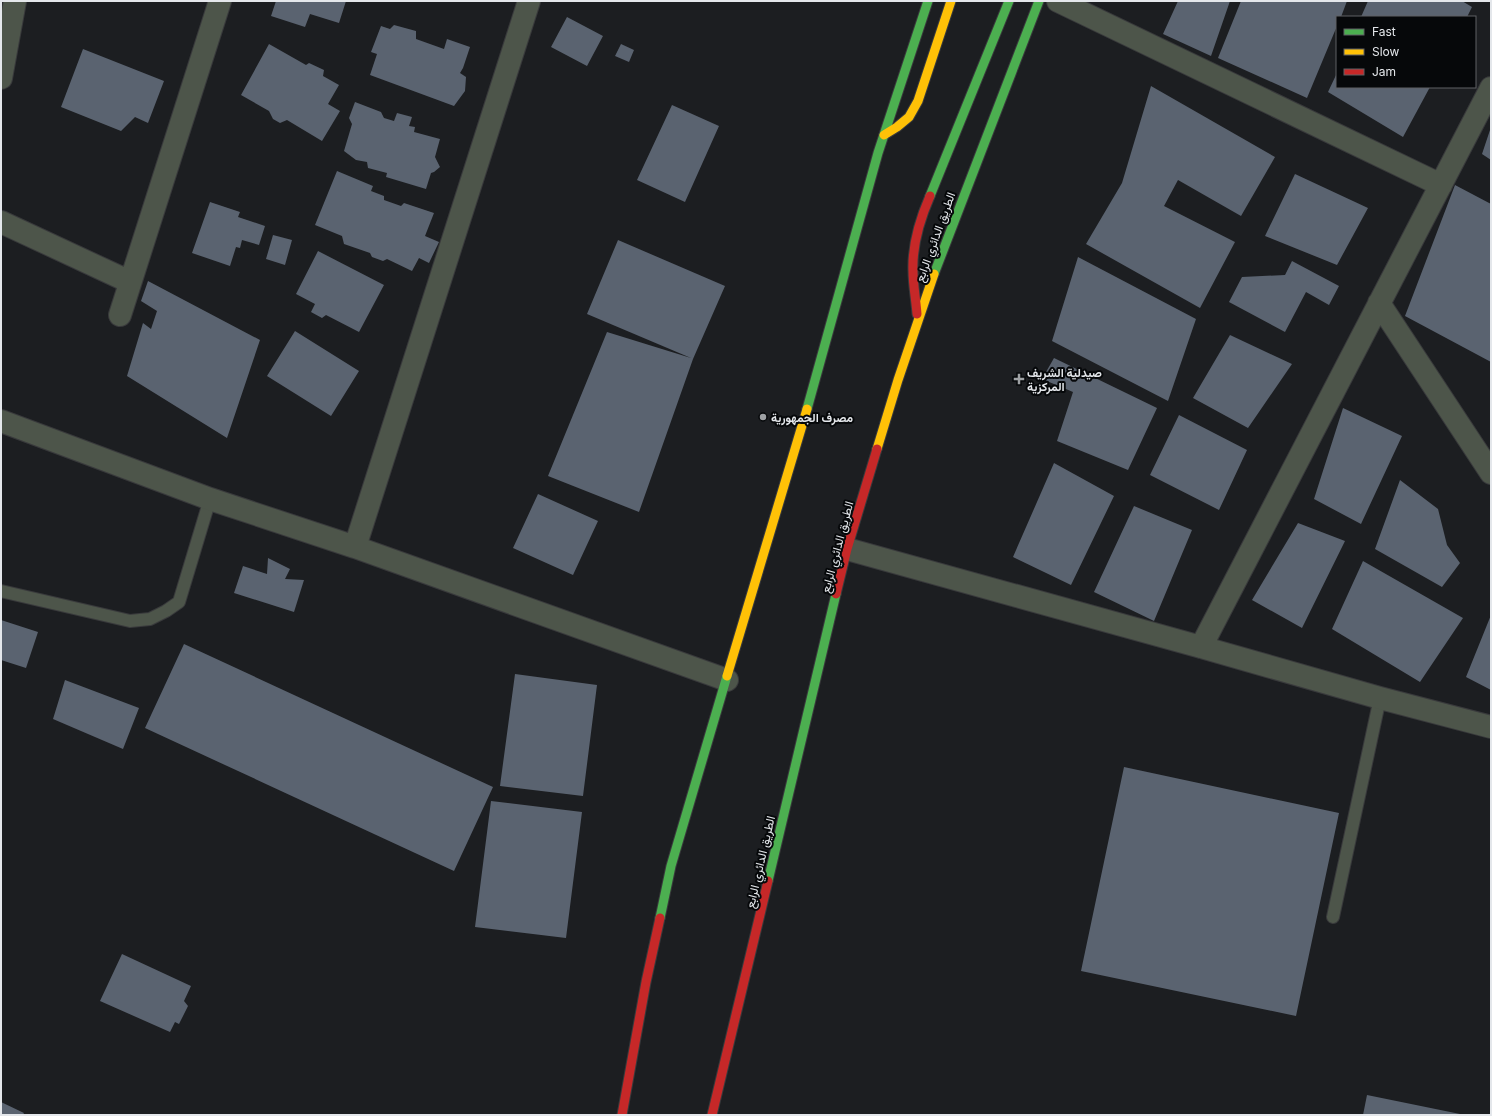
<svg xmlns="http://www.w3.org/2000/svg" width="1492" height="1116" font-family="Inter,Vazirmatn,sans-serif">
<style>
.building{fill:#5a6370}
.lines{fill:none;stroke-linecap:round;stroke-linejoin:round}
.lane-casing{stroke:#393a3c;stroke-width:14}
.street-casing{stroke:#393a3c;stroke-width:24}
.fast-casing{stroke:#393a3c;stroke-width:11}
.slow-casing{stroke:#393a3c;stroke-width:11}
.jam-casing{stroke:#393a3c;stroke-width:11}
.lane{stroke:#4d554a;stroke-width:12}
.street{stroke:#4d554a;stroke-width:22}
.fast{stroke:#4caf50;stroke-width:9}
.slow{stroke:#ffc107;stroke-width:9}
.jam{stroke:#c62828;stroke-width:9}
.poi-dot{fill:#9ea1a4;stroke:#06080a;stroke-width:1.5}
.labels{text-anchor:middle;dominant-baseline:central;stroke-width:4;stroke-linejoin:round;paint-order:stroke}
.street-label{font-size:12px;fill:#e4e7eb;stroke:#06080a}
.poi-label{font-size:12px;font-weight:bold;fill:#e4e7eb;stroke:#06080a;text-anchor:start}
</style>
<rect width="100%" height="100%" fill="#1c1e21"/>
<path class="building" d="M276 1H346L339 23 310 14 305 27 271 16Z
M1178 1H1230L1211 56 1163 34Z
M1241 1H1347L1341 17H1337V26L1307 98 1218 58Z
M1368 1H1462L1472 7 1467 17H1361Z
M567 17 603 36 587 66 551 47Z
M394 25 416 31V39L444 49 447 39 470 47 463 68 460 73 466 77 465 91 454 106 370 75 377 54 371 52 381 26 390 29Z
M269 44 306 65 309 63 324 70 323 76 339 85 328 104 340 111 322 141 287 120 280 123 273 119 269 111 241 95Z
M621 44 634 50 629 62 615 56Z
M83 49 164 81 148 123 135 117 121 131 61 107Z
M1337 73V87H1430L1403 137 1328 92Z
M1151 86 1275 157 1241 216 1178 180 1164 206 1235 242 1200 308 1086 244 1122 183Z
M355 102 381 112 384 118 394 121 397 113 412 117 409 126 415 127 414 132 440 139 435 157 440 167 434 172 431 173 426 189 386 177 387 173 368 168 367 162 356 160 344 151 352 124 349 118Z
M672 105 719 126 685 202 637 180Z
M1491 127V160L1482 154Z
M337 171 373 186 371 191 384 196V200L401 206 404 203 434 213 425 236 439 242 429 263 419 258 412 271 387 259 383 261 372 257 370 253 344 244 342 236 315 225Z
M1295 174 1368 208 1337 265 1265 236Z
M1455 185 1491 204V362L1405 316Z
M210 202 240 212 238 217 265 226 259 245 242 240 240 248 236 247 230 266 192 253Z
M273 235 292 240 285 265 266 259Z
M618 240 725 286 693 359 639 512 548 476 607 332 691 358 587 314Z
M318 251 384 285 359 332 326 315 322 318 311 312 315 304 296 294Z
M1078 257 1196 319 1168 401 1052 341Z
M1292 261 1339 286 1329 305 1306 292 1285 332 1229 302 1242 277 1285 275Z
M148 281 260 340 227 438 127 376 143 323 151 329 157 311 141 301Z
M295 331 359 371 331 416 267 376Z
M1230 335 1292 364 1248 428 1193 398Z
M1054 358 1157 408 1128 470 1057 441 1073 392 1042 379Z
M1343 408 1402 436 1361 524 1314 499Z
M1179 415 1247 450 1219 510 1150 475Z
M1054 463 1114 496 1071 585 1013 557Z
M1400 480 1438 509 1447 545 1460 563 1442 587 1375 549Z
M538 494 598 521 573 575 513 548Z
M1134 506 1192 530 1154 621 1094 592Z
M1298 523 1345 541 1302 628 1252 600Z
M268 558 290 569 285 579 304 580 294 612 234 593 243 566 267 574Z
M1363 561 1463 618 1420 682 1332 629Z
M1491 615V690L1466 677Z
M1 620 38 632 26 668 1 660Z
M184 644 493 787 454 871 145 728Z
M515 674 597 685 583 796 500 786Z
M65 680 139 708 123 749 53 719Z
M1124 767 1339 813 1296 1016 1081 971Z
M491 801 582 812 566 938 475 927Z
M122 954 191 986 184 1001 188 1006 179 1024 175 1022 170 1032 100 1001Z
M1367 1095 1460 1114V1115H1363Z
M1 1102 24 1113 23 1115H1Z"/>
<g class="lines">
<g class="lane-casing">
<path id="lane" d="M1 591 130 621 150 619 166 611 179 602 210 499
M1333 917 1380 698"/>
</g>
<g class="street-casing">
<path id="street" d="M1058 1 1441 185
M1 78 15 1
M1 222 130 282
M1379 303 1491 473
M120 315 220 1
M1 421 210 499 355 547 727 680
M355 547 529 1
M847 549 1201 647 1380 698 1491 727
M1201 647 1491 88"/>
</g>
<g class="fast-casing">
<path id="fast" d="M930 196 1009 1
M934 274 1039 1
M807 409 878 153 928 1
M768 881 836 594
M660 918 671 866 727 676"/>
</g>
<g class="slow-casing">
<path id="slow" d="M884 135 897 127 909 117 918 101 951 1
M877 449 898 380 934 274
M727 676 807 409"/>
</g>
<g class="jam-casing">
<path id="jam" d="M917 314C916 300 913 285 913 271 912 246 920 219 930 196
M836 594 847 549 877 449
M622 1115 646 982 660 918
M712 1115 768 881"/>
</g>
<use href="#lane" class="lane"/>
<use href="#street" class="street"/>
<use href="#fast" class="fast"/>
<use href="#slow" class="slow"/>
<use href="#jam" class="jam"/>
</g>
<g class="poi-dot">
<path d="M1017 373h4v4h4v4h-4v4h-4v-4h-4v-4h4z"/>
<circle cx="763" cy="417" r="4"/>
</g>
<g class="labels">
<g class="street-label">
<text transform="translate(935 237) rotate(-70)">الطريق الدائري الرابع</text>
<text transform="translate(837 547) rotate(-75)">الطريق الدائري الرابع</text>
<text transform="translate(760 862) rotate(-77)">الطريق الدائري الرابع</text>
</g>
<g class="poi-label">
<text x="1027" y="372">صيدلية الشريف<tspan x="1027" dy="14">المركزية</tspan></text>
<text x="771" y="417">مصرف الجمهورية</text>
</g>
</g>
<rect width="1492" height="1116" fill="none" stroke="#e4e7eb" stroke-width="4"/>
<rect x="1336" y="16" width="140" height="72" fill="#06080a" stroke="#5f6164"/>
<rect x="1344" y="29" width="20" height="6" fill="#4caf50" stroke="#5f6164"/>
<text x="1372" y="36" font-size="12" fill="#e4e7eb">Fast</text>
<rect x="1344" y="49" width="20" height="6" fill="#ffc107" stroke="#5f6164"/>
<text x="1372" y="56" font-size="12" fill="#e4e7eb">Slow</text>
<rect x="1344" y="69" width="20" height="6" fill="#c62828" stroke="#5f6164"/>
<text x="1372" y="76" font-size="12" fill="#e4e7eb">Jam</text>
</svg>
